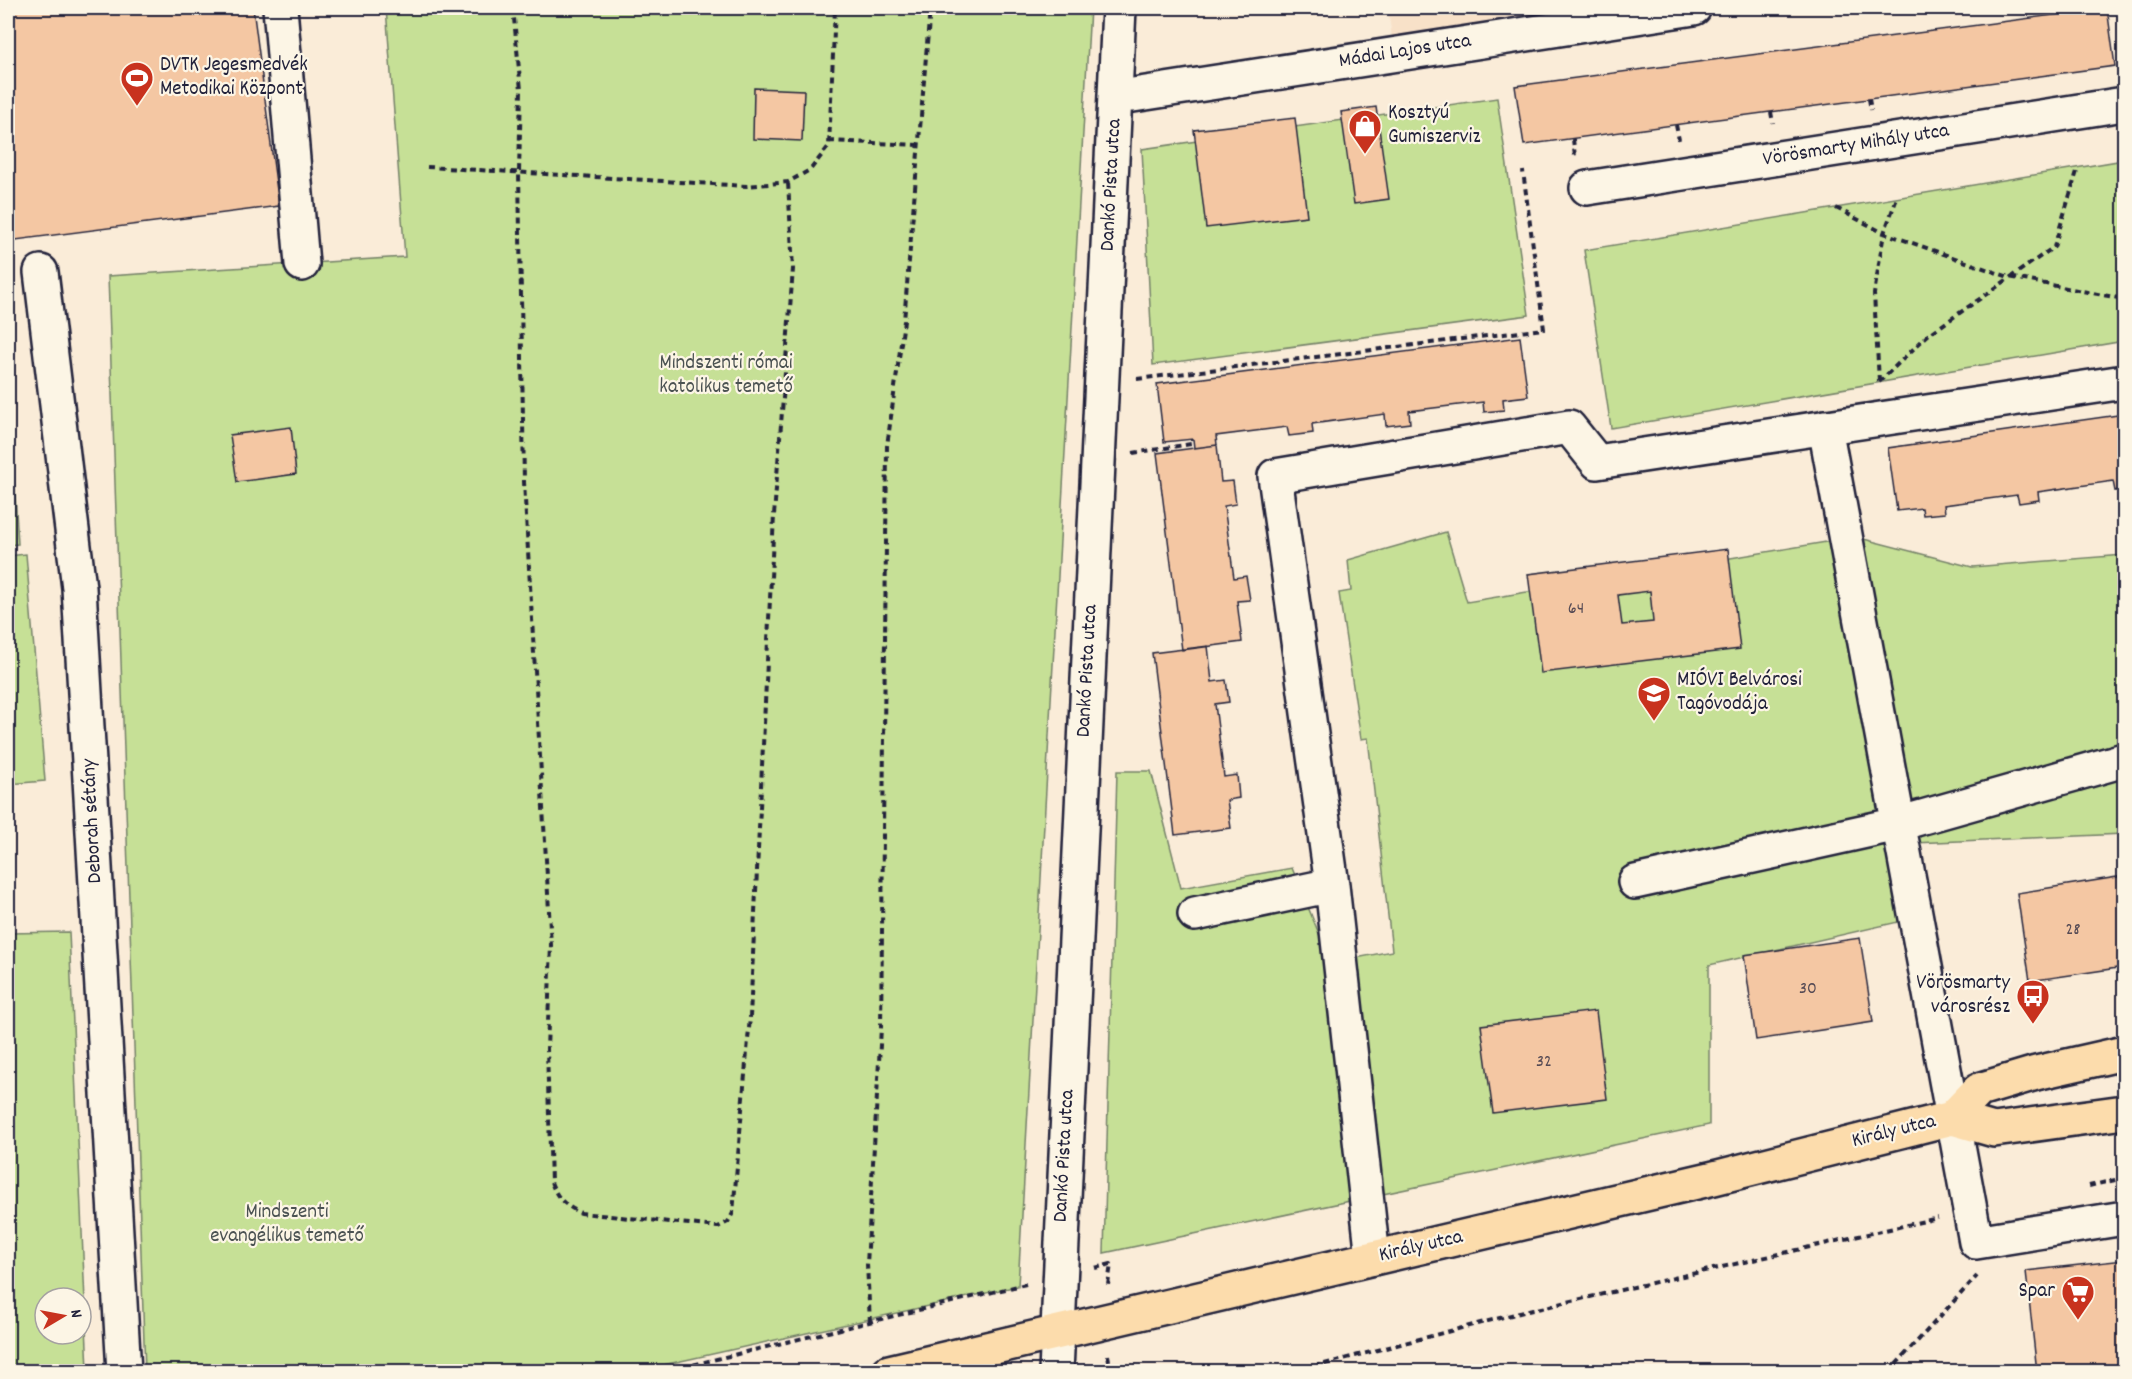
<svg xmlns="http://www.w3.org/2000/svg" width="2132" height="1379" font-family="Dekko,sans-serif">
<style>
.built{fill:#f8e1c8}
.green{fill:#c6e096;stroke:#748168;stroke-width:1.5;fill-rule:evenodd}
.building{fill:#f4c7a3;stroke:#22223b;stroke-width:1.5;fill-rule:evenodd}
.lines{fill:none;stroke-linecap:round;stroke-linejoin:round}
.minor-casing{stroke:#22223b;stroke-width:38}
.major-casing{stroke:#22223b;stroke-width:38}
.path{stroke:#22223b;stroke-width:4;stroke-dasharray:6 4.5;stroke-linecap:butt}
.minor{stroke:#fcf5e5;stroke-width:33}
.major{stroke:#fcdcac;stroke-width:33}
.labels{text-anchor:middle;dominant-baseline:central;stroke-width:4.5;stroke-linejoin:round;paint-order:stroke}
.number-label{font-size:18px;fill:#564b55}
.street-label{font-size:21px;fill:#22223b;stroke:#fcf5e5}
.poi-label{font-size:21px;fill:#22223b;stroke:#fcf5e5;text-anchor:start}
.park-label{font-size:21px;fill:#4b5252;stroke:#fcf5e5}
</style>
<rect width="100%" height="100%" fill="#faecd8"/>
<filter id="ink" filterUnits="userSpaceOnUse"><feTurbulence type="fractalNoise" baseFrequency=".0167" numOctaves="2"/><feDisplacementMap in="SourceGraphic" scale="12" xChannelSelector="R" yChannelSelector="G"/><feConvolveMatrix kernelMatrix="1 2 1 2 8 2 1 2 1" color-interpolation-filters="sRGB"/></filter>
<g filter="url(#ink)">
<path class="built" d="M1388 8H1605L1393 46Z"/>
<path class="green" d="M386 8H1090L1018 1286 636 1371H145L108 276 405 257Z
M1497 98 1529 315 1153 365 1142 149Z
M2124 160V341L1611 428 1584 250Z
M8 379 18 544 8 545Z
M1446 532 1467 602 1856 537 1972 567 2124 555V834L1913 843 1907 920 1709 965V1125L1104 1253 1117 771H1151L1181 888 1292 868 1331 963 1392 951 1368 738 1361 739 1339 593 1351 591 1348 560Z
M26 554 45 781 8 784V556Z
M69 932 88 1371H8V933ZM45 1298H81V1334H45Z"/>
<path class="building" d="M8 8H253L279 206 8 241Z
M2107 8 2115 66 1524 145 1515 86Z
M754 88 804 90 802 141 753 139Z
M1376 107 1389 199 1354 204 1341 112Z
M1295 118 1307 216 1206 228 1194 130Z
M1520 337 1528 396 1503 399 1504 410 1484 412 1483 402 1409 411 1410 423 1386 426 1385 414 1312 424 1313 433 1289 436 1287 427 1216 436 1217 445 1194 448 1193 439 1164 442 1157 384Z
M2118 415H2124V489L2115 491 2113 481 2038 492 2039 500 2019 503 2017 495 1944 505 1945 513 1923 515 1922 508 1897 511 1888 448Z
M291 427 296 474 237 482 230 435Z
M1217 445 1221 482 1233 481 1236 504 1224 506 1234 578 1246 576 1250 600 1237 601 1242 642 1182 650 1157 453Z
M1728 549 1740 649 1541 673 1528 574ZM1650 591 1653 622 1622 625 1618 595Z
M1208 646 1212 682 1226 680 1229 702 1215 704 1224 777 1237 775 1239 798 1227 800 1231 828 1175 835 1152 653Z
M2124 876V967L2030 981 2017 893Z
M1860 938 1873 1022 1756 1040 1744 955Z
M1596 1011 1607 1099 1493 1113 1481 1025Z
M2124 1260V1372H2037L2026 1271Z"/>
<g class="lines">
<g class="minor-casing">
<path id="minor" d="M280 8 302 264
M1116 95H1133L1694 8
M1587 188 2124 104
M41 272 79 588 124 1372
M1825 427 1976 1242 2124 1218
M1635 882 1898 824 2124 760
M1195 914 1332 885
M1373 1258 1332 885 1275 476 1569 427 1597 462 2124 382
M1056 1372 1119 8"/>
</g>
<g class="major-casing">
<path id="major" d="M1952 1118 1979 1090 2036 1073 2124 1053
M889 1372 1714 1178 1952 1118 1994 1130 2124 1112"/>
</g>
<path class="path" d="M513 8 521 90 519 172 524 482 551 945 547 1049 551 1182C557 1198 565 1206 581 1213L718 1227 728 1222 733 1213 750 1017 774 515 793 269 788 182
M1869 99 1871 110
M1771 112 1773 123
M1676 125 1679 140
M1573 139 1575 157
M829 141 919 145
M427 167 747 186 788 182 810 170 829 146 835 8
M1836 208 1884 233 2009 277 2124 299
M1137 379 1544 329 1523 171
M1879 381 1874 294 1884 233 1897 198
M1879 382 1928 335 2054 247 2078 168
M1133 453 1191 444
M2089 1186 2124 1178
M1095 1268 1111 1264 1108 1285
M870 1322 867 1264 881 1028 887 446 904 321 930 8
M1108 1355 1111 1372
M663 1372 1026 1284
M1294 1372 1515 1314 1938 1218
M1889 1372 1977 1276"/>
<use href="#minor" class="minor"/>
<use href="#major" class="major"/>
</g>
</g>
<defs>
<g id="stadium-pin" transform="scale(1.725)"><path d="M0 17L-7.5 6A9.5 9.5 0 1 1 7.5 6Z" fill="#c8321e" stroke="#fcf5e5"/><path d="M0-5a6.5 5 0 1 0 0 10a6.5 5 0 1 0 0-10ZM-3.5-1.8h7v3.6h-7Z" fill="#fff"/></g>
<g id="shop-pin" transform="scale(1.725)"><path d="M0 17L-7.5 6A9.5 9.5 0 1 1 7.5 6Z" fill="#c8321e" stroke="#fcf5e5"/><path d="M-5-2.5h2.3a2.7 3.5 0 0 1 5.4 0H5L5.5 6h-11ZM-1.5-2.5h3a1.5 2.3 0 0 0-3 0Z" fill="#fff"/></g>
<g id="school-pin" transform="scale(1.725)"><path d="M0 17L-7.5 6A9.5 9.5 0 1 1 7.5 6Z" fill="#c8321e" stroke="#fcf5e5"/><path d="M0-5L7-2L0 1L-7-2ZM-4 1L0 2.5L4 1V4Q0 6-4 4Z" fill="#fff"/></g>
<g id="bus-pin" transform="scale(1.725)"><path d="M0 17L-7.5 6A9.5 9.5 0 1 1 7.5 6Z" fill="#c8321e" stroke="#fcf5e5"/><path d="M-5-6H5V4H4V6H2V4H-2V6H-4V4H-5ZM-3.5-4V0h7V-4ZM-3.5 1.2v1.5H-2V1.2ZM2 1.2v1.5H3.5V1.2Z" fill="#fff"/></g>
<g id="supermarket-pin" transform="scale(1.725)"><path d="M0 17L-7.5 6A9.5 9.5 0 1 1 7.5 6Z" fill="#c8321e" stroke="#fcf5e5"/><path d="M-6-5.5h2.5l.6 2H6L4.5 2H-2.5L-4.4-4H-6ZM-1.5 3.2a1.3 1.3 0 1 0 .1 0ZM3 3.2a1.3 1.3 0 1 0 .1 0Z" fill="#fff"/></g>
</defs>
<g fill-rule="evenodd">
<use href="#stadium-pin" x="137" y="78"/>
<use href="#shop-pin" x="1365" y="126"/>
<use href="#school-pin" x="1654" y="693"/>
<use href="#bus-pin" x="2033" y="996"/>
<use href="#supermarket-pin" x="2078" y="1292"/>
</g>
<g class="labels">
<g class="number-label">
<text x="1576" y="609">64</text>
<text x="2073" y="930">28</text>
<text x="1808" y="989">30</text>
<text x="1544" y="1062">32</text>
</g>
<g class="street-label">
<text transform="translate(1405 52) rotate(-9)">Mádai Lajos utca</text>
<text transform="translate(1856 146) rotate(-9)">Vörösmarty Mihály utca</text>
<text transform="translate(1112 185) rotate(-87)">Dankó Pista utca</text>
<text transform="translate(1088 671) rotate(-87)">Dankó Pista utca</text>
<text transform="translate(93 821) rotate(-93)">Deborah sétány</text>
<text transform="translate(1894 1132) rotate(-14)">Király utca</text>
<text transform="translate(1065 1156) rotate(-87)">Dankó Pista utca</text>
<text transform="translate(1421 1247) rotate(-13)">Király utca</text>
</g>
<g class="poi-label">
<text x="160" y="66">DVTK Jegesmedvék<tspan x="160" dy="24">Metodikai Központ</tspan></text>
<text x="1388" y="114">Kosztyú<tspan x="1388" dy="24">Gumiszerviz</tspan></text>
<text x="1677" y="681">MIÓVI Belvárosi<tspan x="1677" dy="24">Tagóvodája</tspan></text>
<text x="2010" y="984" text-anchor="end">Vörösmarty<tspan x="2010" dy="24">városrész</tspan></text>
<text x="2055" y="1292" text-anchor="end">Spar</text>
</g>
<g class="park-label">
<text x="726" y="364">Mindszenti római<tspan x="726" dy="24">katolikus temető</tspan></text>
<text x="287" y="1213">Mindszenti<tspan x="287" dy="24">evangélikus temető</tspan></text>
</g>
</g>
<rect width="2132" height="1379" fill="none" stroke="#fcf5e5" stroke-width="30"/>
<rect x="15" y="15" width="2102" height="1349" fill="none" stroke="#22223b" stroke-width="2" filter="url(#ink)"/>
<g transform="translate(63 1316) rotate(80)"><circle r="28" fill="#fcf5e5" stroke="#a5a1a1" stroke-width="1.5"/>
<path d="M0-4.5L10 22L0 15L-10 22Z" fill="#c8321e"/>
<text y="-9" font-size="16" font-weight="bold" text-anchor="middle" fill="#22223b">N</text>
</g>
</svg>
